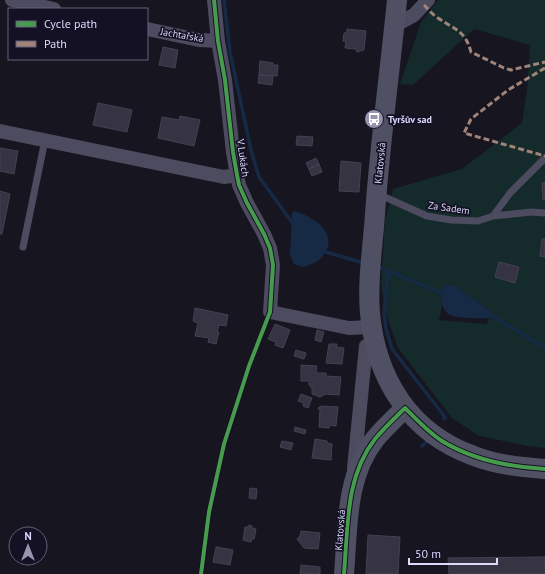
<svg xmlns="http://www.w3.org/2000/svg" width="545" height="574" font-family="'PT Sans',sans-serif">
<style>
.green{fill:#152a2a;fill-rule:evenodd}
.water{fill:#162945}
.lines{fill:none;stroke-linecap:round;stroke-linejoin:round}
.stream{stroke:#162945;stroke-width:3.5}
.building{fill:#363342;stroke:#444153}
.lane{stroke:#4d4b5f;stroke-width:7}
.street{stroke:#4d4b5f;stroke-width:14}
.secondary{stroke:#505065;stroke-width:20}
.quiet{stroke:#a18479;stroke-width:3;stroke-dasharray:6 3;stroke-linecap:butt}
.cycleway-casing{stroke:#141124;stroke-width:6}
.cycleway{stroke:#469c4c;stroke-width:4}
.labels{text-anchor:middle;dominant-baseline:central;stroke-width:3.5;stroke-linejoin:round;paint-order:stroke}
.street-label{font-size:10px;fill:#dcd9fa;stroke:#141124}
.poi-label{font-size:10px;font-weight:bold;fill:#dcd9fa;stroke:#141124;text-anchor:start}
</style>
<rect width="100%" height="100%" fill="#171520"/>
<path class="green" d="M438 0H545V448L528 446 479 436 452 418 398 348 387 317 381 286 385 220 393 189 462 169 522 123 527 90 530 45 474 29 413 85 400 84 421 22ZM447 284 455 286 492 312V315L490 318 488 319 487 324 439 320 442 306 440 293Z"/>
<path class="water" d="M295 211C310 216 335 229 327 249 325 252 323 257 320 259 316 263 308 265 303 267L294 264 290 255 292 213Z
M447 284 455 286 492 312V315L490 318C483 319 475 318 468 318 447 317 443 314 440 293Z"/>
<g class="lines">
<path class="stream" d="M224 0 230 52 251 150 259 177 294 225
M322 250 326 252 364 263
M376 266 444 294
M388 270 384 313 386 329 392 349 445 417 444 419
M488 313 545 348
M422 446 426 442"/>
</g>
<path class="building" d="M347 29 366 31 364 50 357 52 356 49 345 48 346 41H343L344 33H347Z
M163 47 178 50 175 68 159 65Z
M260 61 273 63V65H278L277 76 259 75Z
M259 75 273 76 272 85 258 83Z
M98 103 132 110 127 132 93 125Z
M180 116 200 120 194 146 158 138 162 117 179 120Z
M297 136 313 137 312 146 296 145Z
M0 148 18 151 14 174 0 171Z
M316 158 319 164 309 169 306 163Z
M341 161 361 163 359 192 339 191Z
M319 164 322 172 312 176 309 169Z
M545 182V200H543L542 183Z
M0 191 10 194 2 234H0Z
M542 239H545V257L540 256Z
M499 262 519 267 515 283 495 277Z
M195 308 228 315 226 326 219 325 217 332H219L216 344 208 342 209 338 195 336 198 323 193 321Z
M275 324 290 330 283 348 275 345 276 342 268 339Z
M317 330 324 332 321 342 315 340Z
M329 344H337L336 347 344 348 342 364 326 363Z
M296 350 306 353 304 359 294 356Z
M301 365 317 366 316 373H326V376L341 377 339 395 325 394 324 395 320 397 312 394V388L309 385V381H301Z
M301 394 312 398 308 408 303 406 304 403 298 401Z
M321 406 338 407 336 426 330 425 329 428 319 427 320 409H318L319 407H321Z
M295 427 306 430 305 434 294 431Z
M315 439 327 441V443L332 444 331 460 312 458Z
M282 441 293 443 291 450 280 447Z
M250 488 257 489 256 499 249 498Z
M249 525 252 526V528L256 529 254 539H252L251 542 243 540 245 527H248Z
M301 531 320 533 318 549 304 548 297 539 300 536Z
M368 535 400 537 398 574H366Z
M216 547 233 550 230 565 213 562Z
M545 557V574H449L448 558Z
M301 565 320 567V574H300Z"/>
<g class="lines">
<path class="lane" d="M378 194 427 216 451 220 478 221 493 216 510 193 545 158
M493 216 531 212 545 213
M23 247 45 140"/>
<path class="street" d="M12 0 54 9
M214 0 218 41 225 80 233 152 237 175 239 185 247 203 264 234 270 248 273 265 270 312 349 328 372 327
M394 26 414 15 428 0
M147 29 199 40 218 41
M0 131 224 177 237 175
M354 468 366 346"/>
<path class="secondary" d="M397 0C390 71 380 142 375 214 373 246 367 281 370 313 376 379 410 433 474 456 497 465 521 467 545 469
M344 574C348 528 345 477 375 439 384 428 395 418 405 408"/>
<path class="quiet" d="M424 5C428 9 433 15 438 18 455 30 465 30 471 52L504 68 511 70 545 62
M545 68 508 90 471 119 464 133 545 156"/>
<g class="cycleway-casing">
<path id="cycleway" d="M201 574 209 512 224 444 249 366 270 312 273 265 270 248 264 234 247 203 239 185 237 175 233 152 225 80 218 41 214 0
M344 574C348 528 345 477 375 439 384 428 395 418 405 408 417 420 428 432 442 441 473 460 509 467 545 469"/>
</g>
<use href="#cycleway" class="cycleway"/>
</g>
<defs>
<g id="bus-disc" transform="scale(1)"><circle r="9.5" fill="#9794ae" stroke="#141124"/><path d="M-5-6H5V4H4V6H2V4H-2V6H-4V4H-5ZM-3.5-4V0h7V-4ZM-3.5 1.2v1.5H-2V1.2ZM2 1.2v1.5H3.5V1.2Z" fill="#fff"/></g>
</defs>
<g fill-rule="evenodd">
<use href="#bus-disc" x="374" y="119"/>
</g>
<g class="labels">
<g class="street-label">
<text transform="translate(182 35) rotate(10)">Jachtařská</text>
<text transform="translate(243 158) rotate(82)">V Lukách</text>
<text transform="translate(380 163) rotate(-84)">Klatovská</text>
<text transform="translate(449 208) rotate(8)">Za Sadem</text>
<text transform="translate(340 530) rotate(-85)">Klatovská</text>
</g>
<g class="poi-label">
<text x="388" y="119">Tyršův sad</text>
</g>
</g>
<rect x="8" y="8" width="140" height="52" fill="#141124" stroke="#64617a"/>
<rect x="16" y="21" width="20" height="6" fill="#469c4c" stroke="#64617a"/>
<text x="44" y="28" font-size="12" fill="#dcd9fa">Cycle path</text>
<rect x="16" y="41" width="20" height="6" fill="#a18479" stroke="#64617a"/>
<text x="44" y="48" font-size="12" fill="#dcd9fa">Path</text>
<g transform="translate(28 546)"><circle r="19" fill="#141124" stroke="#64617a"/>
<path d="M0-3L7 15L0 10L-7 15Z" fill="#9794ae"/>
<text y="-6" font-size="11" font-weight="bold" text-anchor="middle" fill="#dcd9fa">N</text>
</g>
<path d="M409 558v6h88v-6" fill="none" stroke="#dcd9fa" stroke-width="2"/>
<text x="415" y="558" font-size="12" fill="#dcd9fa" stroke="#141124" stroke-width="3" paint-order="stroke">50 m</text>
</svg>
